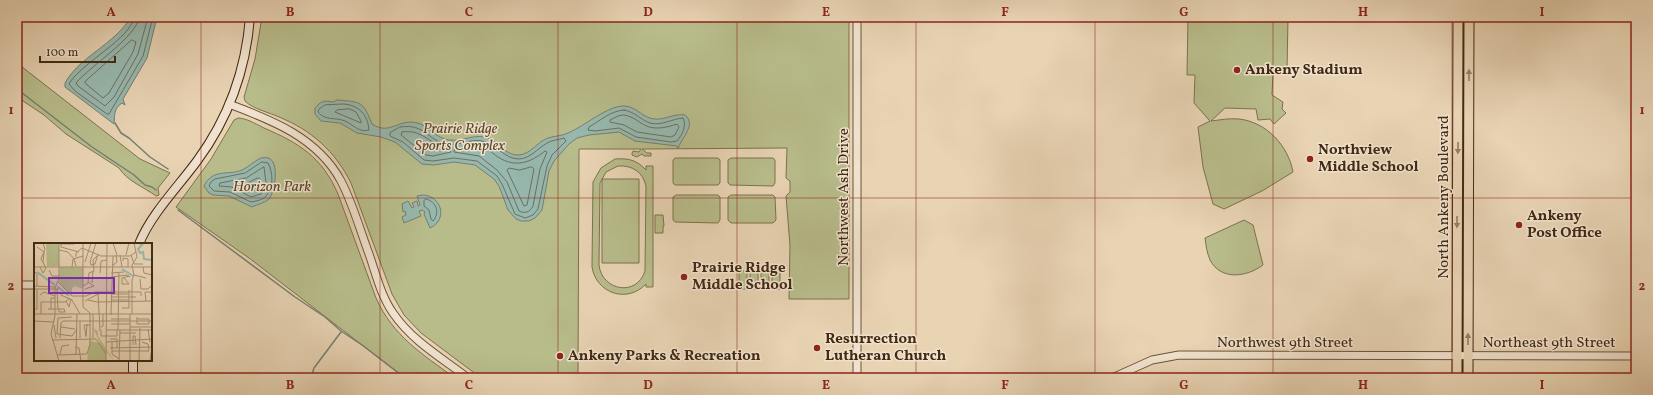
<svg xmlns="http://www.w3.org/2000/svg" width="1653" height="395" font-family="Vollkorn,serif">
<style>
.green{fill:#b8bc8b;stroke:#7c724f;fill-rule:evenodd}
.water{fill:#97b8ae;stroke:#757f70}
.lines{fill:none;stroke-linecap:round;stroke-linejoin:round}
.shore{stroke:#6c7060;stroke-width:1}
.stream{stroke:#757f70;stroke-width:1.5}
.tertiary-casing{stroke:#6b543b;stroke-width:9}
.secondary-casing{stroke:#412913;stroke-width:10}
.primary-casing{stroke:#412913;stroke-width:11}
.tertiary{stroke:#f0e2ce;stroke-width:7}
.secondary{stroke:#f0e2ce;stroke-width:8}
.primary{stroke:#e8d3b3;stroke-width:9}
.oneway{fill:#947e63}
.grid{fill:none;stroke:#8f2418;stroke-width:1;stroke-opacity:0.55}
.poi-dot{fill:#8f2418;stroke:#f0e2ce;stroke-width:1.5}
.labels{text-anchor:middle;dominant-baseline:central;stroke-width:3;stroke-linejoin:round;paint-order:stroke}
.poi-label{font-size:15px;font-weight:bold;fill:#412913;stroke:#f0e2ce;text-anchor:start}
.park-label{font-size:15px;font-style:italic;fill:#59462b;stroke:#f0e2ce}
.street-label{font-size:15px;fill:#412913;stroke:#f0e2ce}
.inset-river{fill:none;stroke:#97b8ae;stroke-width:2}
.inset-road{fill:none;stroke:#a58f73;stroke-width:1}
.view{fill:#7b2cbf;fill-opacity:0.15;stroke:#7b2cbf;stroke-width:2}
.inset-edge{fill:none;stroke:#412913;stroke-width:2}
.neatline{fill:none;stroke:#8f2418;stroke-width:1.5}
.grid-label{font-size:13px;text-anchor:middle;font-weight:bold;fill:#8f2418}
</style>
<rect width="100%" height="100%" fill="#e8d3b3"/>
<filter id="stains"><feTurbulence type="fractalNoise" baseFrequency=".005" numOctaves="4"/><feColorMatrix values="0 0 0 0 .2 0 0 0 0 .09 0 0 0 0 .02 0 0 0 .5 -.17"/></filter>
<radialGradient id="worn" r=".72"><stop offset=".6" stop-color="#630" stop-opacity="0"/><stop offset="1" stop-color="#630" stop-opacity=".3"/></radialGradient>
<path class="green" d="M262 17H849V299H789L790 245 786 196 790 192V181L786 178 787 148 642 149 647 153H651V156H644L642 154 637 157 632 155V153L633 151 639 152 641 149H579L578 378H481L421 333 404 315 392 294 351 183C335 151 311 130 279 117 268 112 253 109 245 101L244 97 255 59Z
M1188 17H1288L1287 71H1276L1273 74 1272 95 1283 102 1282 109 1286 113 1274 124 1270 119 1258 120 1256 109 1225 108 1211 121C1220 120 1229 118 1239 119 1266 122 1288 145 1293 172L1262 191 1224 209 1213 204 1203 167 1198 127 1210 121 1194 103 1195 75H1187Z
M17 63 140 159 170 173 158 188 159 195 156 196C144 187 127 181 119 168L66 134 44 115 17 97Z
M238 118C246 118 256 124 264 128 299 143 322 157 338 194L376 298C393 336 422 354 455 378H405L249 258 176 207 211 159 234 120Z
M675 158H718L720 160V183L718 185H675L673 183V160Z
M731 158H773L775 160V183L773 186 730 185 728 183V160Z
M615 159C628 158 637 160 646 170V166H653V287H646V284C627 304 596 293 592 267L593 182 601 168ZM618 166C632 165 643 172 646 186L645 271C637 297 602 291 599 265L600 183 606 172Z
M602 179H639V263H602Z
M676 195H718L720 197V220L718 223 675 222 673 220V197Z
M731 195H773L775 197 776 220 773 223H731L728 220V197Z
M655 215H663L664 226H663V233H655Z
M1244 220 1253 225 1263 265C1247 277 1221 281 1210 260 1207 253 1206 246 1205 238Z
M739 271H747V289H739Z
M750 271H758V289H750Z
M761 271H769V289H761Z
M772 271H780V289H772Z"/>
<path class="water" d="M131 17H157L147 58 123 99 125 105 122 103C113 109 115 116 114 124L65 87V83C79 57 115 44 131 17Z
M337 100C361 102 363 101 372 124 390 136 398 118 418 123 429 126 437 139 449 140 465 142 475 132 490 139 500 144 507 156 519 155 531 154 537 142 548 138 554 136 562 136 568 133 585 126 608 105 625 106 637 107 644 119 655 119 665 120 675 113 685 115 697 125 681 138 678 149L677 146 635 141 619 132 589 135 577 138 569 144 554 161 549 171 542 210 535 218 529 221H521L516 219 508 210 499 186 494 179 475 165 454 162 434 165 422 164 395 142 381 137 357 133 340 123 321 121 315 114V108L320 103 325 101 333 102Z
M261 158C263 158 266 157 268 158 280 161 275 192 269 199 265 203 258 204 252 207L229 196 213 195 209 193 204 186C213 168 227 176 242 170 249 167 254 161 261 158Z
M423 195C442 196 448 220 430 228L424 214 425 212 422 210 419 211 421 216 404 223 402 217 406 215 405 211 403 212 402 204 408 201 412 208 414 207 412 203 417 201 418 206 420 205 417 196Z"/>
<g class="lines">
<path class="shore" d="M134 17C132 38 81 63 69 84L75 91 107 114H109L143 56 153 17
M139 17C138 36 89 67 76 83L78 86 105 106 114 97 138 54 148 17
M132 40 136 42 133 52 109 93 103 98 86 84 85 82Z
M344 104C359 105 368 115 369 130 359 133 354 125 345 121 336 117 325 121 318 112L319 109 325 105Z
M350 109 356 112 361 121V123L335 112 337 110Z
M624 110C635 112 641 120 650 123 662 126 671 119 683 118 687 126 682 135 677 141L671 142 636 137 619 128 595 131 588 130 589 127C600 121 610 111 624 110Z
M624 115C631 116 635 119 641 123 652 131 665 128 677 124L679 127 675 135 671 137 637 132 624 125 610 122V120L618 116Z
M400 127C426 123 427 141 447 144 461 146 472 137 486 142 498 146 504 158 518 159 530 159 537 149 547 143 552 140 558 140 564 138L566 141 552 155 547 166 538 209 533 215 525 218 515 214 502 184 497 176 477 161 454 158 433 161 424 160 403 142 390 136V133Z
M413 132C427 135 435 147 450 149L451 152 433 156 426 155 401 135 402 132Z
M473 145C487 146 488 150 498 157 515 168 530 163 545 151L547 152 540 169 533 206C530 212 525 214 519 211L507 182 497 170 479 156 454 152 455 149 465 148Z
M262 162 268 163C273 172 274 188 266 196 263 200 256 201 251 202L230 192 214 191 209 186 211 182 215 179 245 173Z
M264 167 266 183 261 194 251 197 232 187 219 186 220 183 246 178Z
M532 167 534 169 527 205 524 206 507 170 509 168 519 170Z
M258 178 260 179 258 188 251 190 246 187V184Z
M426 199C437 202 440 213 433 221L431 219 429 210 424 206V201Z"/>
<path class="stream" d="M17 89 92 147 134 175 145 185 152 187 156 190
M115 123 121 133 129 138 150 157 168 169
M178 210 295 297 325 317 341 331 362 345 405 378
M311 378 314 368 341 332"/>
<g class="tertiary-casing">
<path id="tertiary" d="M229 104C272 120 318 138 341 181 353 204 360 230 369 254 376 274 381 296 393 313 412 341 442 358 468 378
M17 285H35
M857 378V17
M1112 378 1152 360 1179 355 1636 356"/>
</g>
<g class="secondary-casing">
<path id="secondary" d="M139 244C151 214 178 187 197 161 228 119 246 69 250 17
M133 360V378"/>
</g>
<g class="primary-casing">
<path id="primary" d="M1457 378 1458 17
M1468 378 1469 17"/>
</g>
<use href="#tertiary" class="tertiary"/>
<use href="#secondary" class="secondary"/>
<use href="#primary" class="primary"/>
</g>
<defs><path id="oneway-solid" d="M-6-.8H1V-3.2L6.5 0L1 3.2V.8H-6Z"/></defs>
<g class="oneway">
<use href="#oneway-solid" transform="translate(1469 75) rotate(-90)"/>
<use href="#oneway-solid" transform="translate(1458 148) rotate(91)"/>
<use href="#oneway-solid" transform="translate(1457 222) rotate(90)"/>
<use href="#oneway-solid" transform="translate(1468 339) rotate(-90)"/>
</g>
<path class="grid" d="M201 17V378M380 17V378M558 17V378M737 17V378M916 17V378M1095 17V378M1273 17V378M1452 17V378M17 198H1636"/>
<g class="poi-dot">
<circle cx="1237" cy="70" r="4"/>
<circle cx="1310" cy="159" r="4"/>
<circle cx="1519" cy="225" r="4"/>
<circle cx="684" cy="277" r="4"/>
<circle cx="817" cy="348" r="4"/>
<circle cx="560" cy="356" r="4"/>
</g>
<g class="labels">
<g class="poi-label">
<text x="1245" y="70">Ankeny Stadium</text>
<text x="1318" y="150">Northview<tspan x="1318" dy="17">Middle School</tspan></text>
<text x="1527" y="216">Ankeny<tspan x="1527" dy="17">Post Office</tspan></text>
<text x="692" y="268">Prairie Ridge<tspan x="692" dy="17">Middle School</tspan></text>
<text x="825" y="339">Resurrection<tspan x="825" dy="17">Lutheran Church</tspan></text>
<text x="568" y="356">Ankeny Parks &amp; Recreation</text>
</g>
<g class="park-label">
<text x="460" y="129">Prairie Ridge<tspan x="460" dy="17">Sports Complex</tspan></text>
<text x="272" y="187">Horizon Park</text>
</g>
<g class="street-label">
<text transform="translate(844 197) rotate(-90)">Northwest Ash Drive</text>
<text transform="translate(1444 197) rotate(-90)">North Ankeny Boulevard</text>
<text x="1285" y="343">Northwest 9th Street</text>
<text x="1549" y="343">Northeast 9th Street</text>
</g>
</g>
<g transform="translate(34 243)">
<rect width="118" height="118" fill="#e8d3b3"/>
<path d="M12 0H25V23H13ZM26 24H49V46L41 43 38 45V52L31 46 25 39ZM59 85 64 88V93L80 118 72 108V118H53L56 98 66 100Z" fill="#b8bc8b"/>
<path class="inset-river" d="M105 0 108 2 104 6 106 10 109 9 110 16 118 17M88 26 99 33M3 29 21 42M23 43 35 53"/>
<path class="inset-road" d="M49 0V64L56 70V101L53 111M79 0 83 12M27 1V4L45 9M27 1H40M3 4 10 9 9 19M25 7 34 9 40 16 42 23M86 12 88 24M92 12 95 0M97 12 100 21H109M42 14V10L48 5 67 13H96L102 9M89 18V15L94 16V24M51 19 57 0M56 19 62 0M56 19 57 22 61 21 64 11M79 22 83 19 82 12M0 24H118M6 24 9 30 12 25 7 16 11 6 9 0M38 24 39 16 49 13M109 24 110 30 118 32M15 27 18 33H25M0 28 3 31V43M66 30 67 18 73 17M77 30 90 29M100 32 112 35M77 34 93 32 96 34M90 35 95 41H88V35L95 33M106 36 107 46H114L118 42M24 39 38 53H52L61 49H107V53M58 40 59 28M0 43 21 44M49 43 54 40 55 30 60 28 59 17 63 13M0 46H25M23 46 24 66M51 46 60 43 54 39M26 49 27 52 38 57 46 71M64 49 66 88M77 51H95M6 52 10 49 21 53M77 54H102M54 57 63 59 118 58M77 57H95M32 58 35 64 37 56M51 58 64 51M112 58 111 49H118M88 65H95V47M0 66H3V46M14 66H30L31 69H25V66M17 66V55H21M0 71H78M7 71V59H31L36 55M76 71H118M77 71 79 13M96 71V118M98 71V37L100 32 98 22 103 14 100 0M38 74 24 75 23 91 38 93 43 86M77 76H96M103 76H115V81H103V74M0 78 20 79M77 81H96M20 82 22 95M27 84 41 86M67 84 69 83V71M96 84H118M114 86 116 99M67 87V93H83V87M73 87H118M84 87 85 30M86 90H102M52 93 50 82H56M52 94 53 81M26 95 27 80 29 78H118M46 95V78M59 95V71M76 96H83V105M18 97 62 96 72 111M72 99 118 96M78 99V111L85 116M99 102V93H101L102 102M41 104 45 105 47 118M76 105 118 104M78 108H115L114 101 108 99M26 111 28 103 35 102M42 111 43 71M24 112 53 111M25 118 17 91 21 72V45L25 35V0M72 118 73 0M85 118 86 87M105 118 106 85M116 118 118 104"/>
<path class="view" d="M15 35H80V50H15Z"/>
<rect width="118" height="118" class="inset-edge"/>
</g>
<rect width="1653" height="395" fill="none" stroke="#e8d3b3" stroke-width="44"/>
<path d="M40 56v6h75v-6" fill="none" stroke="#412913" stroke-width="2"/>
<text x="46" y="56" font-size="12" fill="#412913" stroke="#f0e2ce" stroke-width="3" paint-order="stroke">100 m</text>
<rect x="22" y="22" width="1609" height="351" class="neatline"/>
<g class="grid-label">
<text x="111" y="16">A</text>
<text x="290" y="16">B</text>
<text x="469" y="16">C</text>
<text x="648" y="16">D</text>
<text x="826" y="16">E</text>
<text x="1005" y="16">F</text>
<text x="1184" y="16">G</text>
<text x="1363" y="16">H</text>
<text x="1542" y="16">I</text>
<text x="11" y="114">1</text>
<text x="1642" y="114">1</text>
<text x="11" y="290">2</text>
<text x="1642" y="290">2</text>
<text x="111" y="389">A</text>
<text x="290" y="389">B</text>
<text x="469" y="389">C</text>
<text x="648" y="389">D</text>
<text x="826" y="389">E</text>
<text x="1005" y="389">F</text>
<text x="1184" y="389">G</text>
<text x="1363" y="389">H</text>
<text x="1542" y="389">I</text>
</g>
<rect width="100%" height="100%" filter="url(#stains)"/>
<rect width="100%" height="100%" fill="url(#worn)"/>
</svg>
